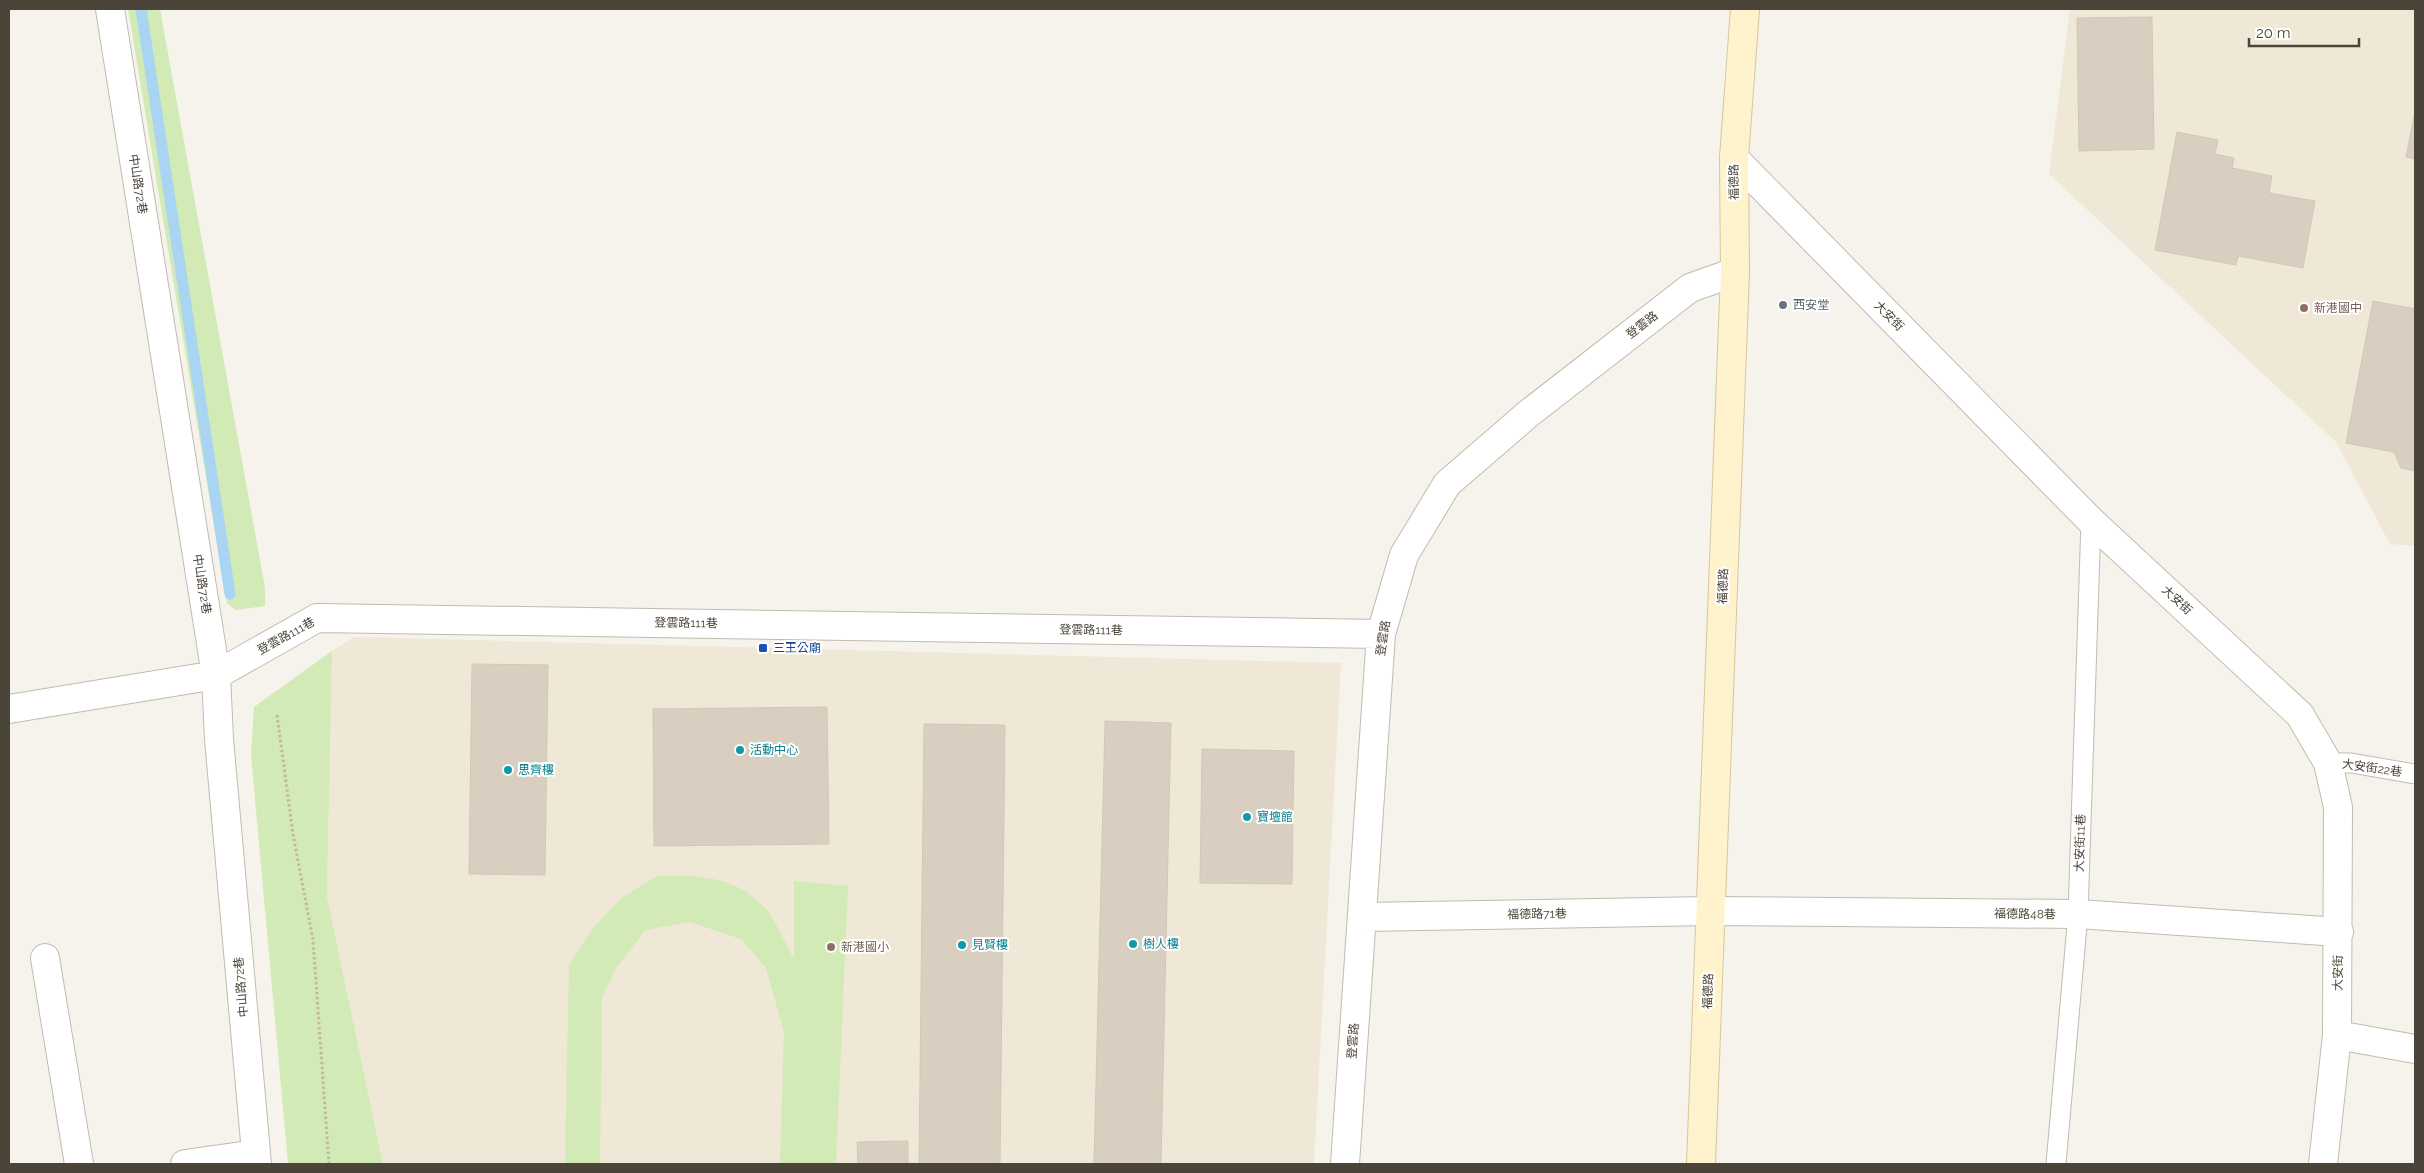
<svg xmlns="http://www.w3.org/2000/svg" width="2424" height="1173" font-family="Raleway,'Noto Sans TC',sans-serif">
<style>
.education{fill:#efe8d6}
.green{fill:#d2eab5}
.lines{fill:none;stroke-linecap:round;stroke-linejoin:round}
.stream{stroke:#a9d4f2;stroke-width:11}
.building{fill:#d8cfc1;stroke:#d3c7b4}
.service-casing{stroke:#c2bbae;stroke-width:21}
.minor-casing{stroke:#c2bbae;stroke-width:30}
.secondary-casing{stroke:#d6c79b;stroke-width:30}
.path{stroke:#c4b79f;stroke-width:3;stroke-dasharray:2.5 2.5;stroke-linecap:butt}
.service{stroke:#fff;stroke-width:19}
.minor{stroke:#fff;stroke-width:28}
.secondary{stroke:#fff3cd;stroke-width:28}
.worship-dot{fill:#6b7280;stroke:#fff;stroke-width:2}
.education-dot{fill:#8d6e63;stroke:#fff;stroke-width:2}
.transit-dot{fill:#1a4fb4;stroke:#fff;stroke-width:2}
.culture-dot{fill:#0f9aa8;stroke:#fff;stroke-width:2}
.labels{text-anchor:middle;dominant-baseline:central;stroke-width:4;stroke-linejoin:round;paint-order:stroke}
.street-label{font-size:12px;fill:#4b4439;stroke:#fff}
.worship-label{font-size:12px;fill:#5b616d;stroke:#fff;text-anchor:start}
.education-label{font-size:12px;fill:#785e54;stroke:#fff;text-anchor:start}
.transit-label{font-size:12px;fill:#164399;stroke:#fff;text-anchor:start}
.culture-label{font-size:12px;fill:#0d838f;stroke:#fff;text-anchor:start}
</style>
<rect width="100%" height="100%" fill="#f6f3ec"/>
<path class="education" d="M2070 9H2415V546L2390 544 2336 442 2049 174Z
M354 637 1341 663 1314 1164H383L327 897 332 651Z"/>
<path class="green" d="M128 9H160L265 588V606L235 610 227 603Z
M332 651 327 897 383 1164H288L251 755 254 707Z
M657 876C698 875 735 875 765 908 777 921 784 943 794 959V881L848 886 836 1164H780L784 1032 766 968 741 939 690 922 645 930 617 967 602 997 600 1164H565L569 965 593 928 623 897Z"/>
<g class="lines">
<path class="stream" d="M141 9 230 594"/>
</g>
<path class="building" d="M2152 17 2154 149 2079 151 2077 18Z
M2415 111V159L2406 157Z
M2177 132 2218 140 2215 154 2234 158 2232 168 2272 176 2269 193 2315 201 2303 268 2238 256 2236 265 2155 250Z
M2373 301 2415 309V471L2401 468 2394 452 2346 443Z
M472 664 548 665 545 875 469 874Z
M827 707 829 844 654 846 653 709Z
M1105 721 1171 723 1161 1164H1094Z
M924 724 1005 725 1000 1164H919Z
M1202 749 1294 751 1292 884 1200 883Z
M908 1141V1164H858L857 1142Z"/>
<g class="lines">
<g class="service-casing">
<path id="service" d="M2328 763H2351L2415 774
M2056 1164 2078 914 2091 521"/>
</g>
<g class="minor-casing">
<path id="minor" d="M110 9 216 675 219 739 257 1164
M1734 158 2091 521 2300 715 2328 763 2338 807 2337 1035 2323 1164
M9 709 216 675 317 618 1381 634
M1362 917 1711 911 2078 914 2339 932
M45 958 79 1164
M2337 1035 2415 1049
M185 1164 256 1154
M1345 1164 1381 634 1404 555 1447 484 1528 414 1690 288 1735 272"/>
</g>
<g class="secondary-casing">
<path id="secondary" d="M1701 1164 1735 272 1734 158 1745 9"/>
</g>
<path class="path" d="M277 715 293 834 313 940 329 1164"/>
<use href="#service" class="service"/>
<use href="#minor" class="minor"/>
<use href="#secondary" class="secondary"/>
</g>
<circle class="worship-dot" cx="1783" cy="305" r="5"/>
<g class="education-dot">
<circle cx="2304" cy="308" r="5"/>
<circle cx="831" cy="947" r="5"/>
</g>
<rect class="transit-dot" x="758" y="643" width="10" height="10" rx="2.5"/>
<g class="culture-dot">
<circle cx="740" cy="750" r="5"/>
<circle cx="508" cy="770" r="5"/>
<circle cx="1247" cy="817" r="5"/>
<circle cx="1133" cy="944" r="5"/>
<circle cx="962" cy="945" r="5"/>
</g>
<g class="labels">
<g class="street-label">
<text transform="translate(1734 182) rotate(-91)">福德路</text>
<text transform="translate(138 184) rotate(81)">中山路72巷</text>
<text transform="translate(1889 316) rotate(45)">大安街</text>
<text transform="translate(1642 325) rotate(-38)">登雲路</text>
<text transform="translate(202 584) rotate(81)">中山路72巷</text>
<text transform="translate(1723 586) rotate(-88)">福德路</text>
<text transform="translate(2177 600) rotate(43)">大安街</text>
<text transform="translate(686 623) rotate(1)">登雲路111巷</text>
<text transform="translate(1091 630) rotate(1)">登雲路111巷</text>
<text transform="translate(286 636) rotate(-29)">登雲路111巷</text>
<text transform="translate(1383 638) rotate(-81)">登雲路</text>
<text transform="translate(2372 768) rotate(8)">大安街22巷</text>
<text transform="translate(2080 843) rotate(-88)">大安街11巷</text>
<text transform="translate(1537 914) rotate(-1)">福德路71巷</text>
<text transform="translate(2025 914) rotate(1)">福德路48巷</text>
<text transform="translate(2338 973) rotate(-89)">大安街</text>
<text transform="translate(241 987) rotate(-95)">中山路72巷</text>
<text transform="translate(1708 991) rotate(-88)">福德路</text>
<text transform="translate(1353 1041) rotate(-86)">登雲路</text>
</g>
<g class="worship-label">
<text x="1793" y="305">西安堂</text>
</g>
<g class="education-label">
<text x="2314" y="308">新港國中</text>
<text x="841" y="947">新港國小</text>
</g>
<g class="transit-label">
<text x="773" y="648">三王公廟</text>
</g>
<g class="culture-label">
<text x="750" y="750">活動中心</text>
<text x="518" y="770">思齊樓</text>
<text x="1257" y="817">寶壇館</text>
<text x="1143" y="944">樹人樓</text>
<text x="972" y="945">見賢樓</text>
</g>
</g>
<rect width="2424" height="1173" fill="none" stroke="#4b4439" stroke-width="20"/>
<path d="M2249 38v8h110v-8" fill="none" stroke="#4b4439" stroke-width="2.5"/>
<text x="2256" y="38" font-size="15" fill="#4b4439" stroke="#ffffff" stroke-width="4" paint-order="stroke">20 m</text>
</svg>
